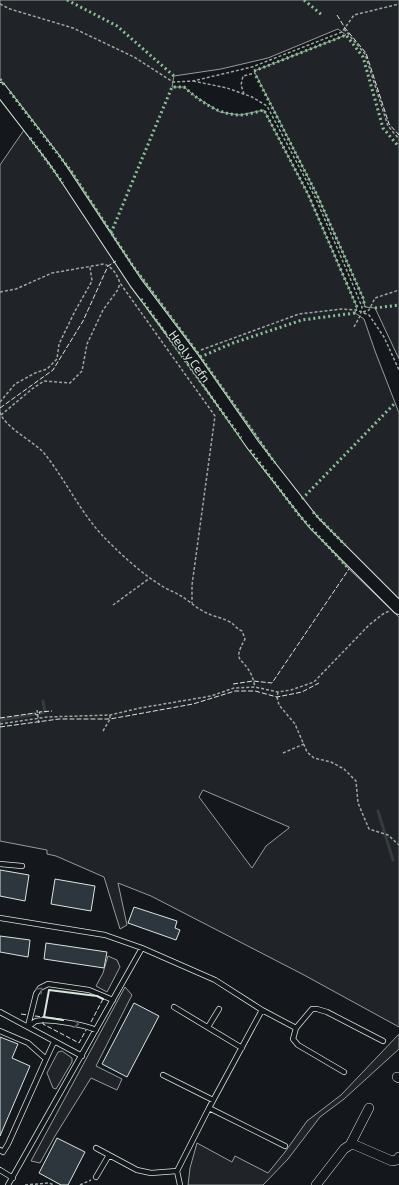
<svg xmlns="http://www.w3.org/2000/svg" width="399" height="1185" font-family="'Exo 2',sans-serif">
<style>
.green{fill:#202428;stroke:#939e99;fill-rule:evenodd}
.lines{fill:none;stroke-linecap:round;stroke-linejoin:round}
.stream{stroke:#363b3e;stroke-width:3}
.building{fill:#2c363c;stroke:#d8e6dc}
.lane-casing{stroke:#d8e6dc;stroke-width:6}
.street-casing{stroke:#d8e6dc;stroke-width:10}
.secondary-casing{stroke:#d8e6dc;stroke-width:14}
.path{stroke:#9da8a2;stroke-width:1.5;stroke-dasharray:3 2;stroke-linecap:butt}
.lane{stroke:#14181c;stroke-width:4.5}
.street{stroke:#14181c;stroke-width:9}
.secondary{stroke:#14181c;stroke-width:12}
.hedge{stroke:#8ac095;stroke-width:3;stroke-dasharray:2 3;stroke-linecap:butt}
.fence{stroke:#d8e6dc;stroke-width:1;stroke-dasharray:5 2;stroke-linecap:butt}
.wall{stroke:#d8e6dc;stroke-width:2}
.oneway{stroke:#59605f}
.labels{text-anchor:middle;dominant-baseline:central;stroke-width:3;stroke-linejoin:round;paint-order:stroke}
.street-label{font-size:12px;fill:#d8e6dc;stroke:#14181c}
</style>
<rect width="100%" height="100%" fill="#14181c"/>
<path class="green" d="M0 0H399V359L375 308 365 307 363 298 318 197 254 71 346 35 338 29 268 58 221 69 174 76 172 87H184L196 97 220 112 240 115 264 110 308 194 357 307 355 313 364 319 375 351 399 413V600L370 572 310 509 278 467 197 352 133 266 71 171 0 79Z
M24 130 73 197 150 313 264 470 308 525 349 569 399 617V1027L304 975 151 896 118 883 127 925 120 929 104 877 56 856 47 854V850L0 841V165ZM203 790 289 827V828L266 846 252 868 199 797Z
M108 956 117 960 120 967 107 992 96 986 103 973Z
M125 987 132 995 96 1066 122 1079 117 1090 91 1078 55 1136 40 1163 31 1161Z
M399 1034V1049L344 1099 320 1117 288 1159 263 1185H188L190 1168 197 1143 232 1162 235 1156 268 1173 285 1152 307 1121 341 1095Z
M62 1051 72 1058V1062L56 1089 53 1088 47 1073 58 1052Z"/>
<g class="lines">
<path class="stream" d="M40 713 45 712 43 701
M0 720 35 714
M378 811 393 860"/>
</g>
<path class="building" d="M0 870 29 875 25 901 0 896Z
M55 879 95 886 91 911 51 904Z
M134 907 177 921 175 928 180 930 176 940 128 923Z
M0 936 30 940 28 957 0 952Z
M46 943 107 952 104 968 44 959Z
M134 1003 159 1016 127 1077 102 1064Z
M0 1037 18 1044 12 1058 30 1066 0 1136Z
M57 1138 85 1152 68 1185H61L39 1173Z"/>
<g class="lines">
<g class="lane-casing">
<path id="lane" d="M0 864 22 866
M0 918 105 935 142 948 215 980 262 1010 296 1028 312 1009H317L327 1012 383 1041
M174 1007 242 1048
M0 1012 82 1056
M28 1026 36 994 40 988 48 984 89 990 113 1000
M28 1026C31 1025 34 1022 36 1021 47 1018 86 1025 96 1030
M208 1027 219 1009
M296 1028 293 1039 298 1045 344 1072
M0 1031 28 1043 46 1059 8 1144 3 1152 0 1150
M46 1059 54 1042
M163 1075 213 1100
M209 1108 285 1146
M96 1148 137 1170 151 1173 177 1171
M0 1170 13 1178
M96 1177 109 1155
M8 1185 142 948
M180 1185 177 1171 209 1108 262 1010"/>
</g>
<g class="street-casing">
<path id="street" d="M397 1077 399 1078
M350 1145 369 1108
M316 1185 344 1149 350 1145H355L392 1161 397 1160 399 1157"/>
</g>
<g class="secondary-casing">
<path id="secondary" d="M0 89 54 159 136 283 191 356 253 445 314 523 399 608"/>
</g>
<path class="path" d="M0 4 10 9 73 28 134 57 173 82 193 81 252 67 342 32 354 15 399 4
M344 29 365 54 388 126 399 139
M193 81 227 88 252 97 267 106 316 199 353 285 362 307 360 316 354 327
M244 94 241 85 243 76 255 73
M0 292 16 289 52 273 104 264C113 267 117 275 120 283L215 416 192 585V603
M363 312 369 310 375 298 399 290
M201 350 299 314 342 309 356 310 369 315 384 337 399 370
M0 402 15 384 35 373 47 369 57 359 59 344 75 311 92 281 90 267
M0 412C4 427 33 441 44 453 65 479 79 510 102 535 118 552 142 574 162 586 168 590 175 592 181 596 188 600 195 607 203 611 211 616 220 617 228 621 235 624 235 628 242 631L245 639C232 663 242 656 251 674 253 678 254 683 255 687
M1 415 32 389 44 381 70 383 82 371 87 344 103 310 117 291 120 284
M113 605 150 578
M278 692 277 697 279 705 295 724 307 752 314 758 331 762 344 769 356 781 358 803 369 829 388 835 399 845
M37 710 39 724
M0 724 47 717 110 715 140 708 211 696 234 688 255 687 278 692 291 690 314 682 369 625 383 614 389 611
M103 731 110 719V715
M283 753 304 744
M25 1185 49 1183 54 1185
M80 1185 91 1180"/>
<use href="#lane" class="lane"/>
<use href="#street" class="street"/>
<use href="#secondary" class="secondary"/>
<path class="hedge" d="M67 0 117 26 174 76
M304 0 322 15
M254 71 346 35 363 57 383 128 399 147
M256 76 318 197 363 298 365 307
M0 79 5 86
M10 92 71 171 133 266 197 352 275 463
M30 138 63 183
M111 233 172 87H184C200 101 217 114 239 115 247 115 256 112 264 110L308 194 357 307
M141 299 241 438
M375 308 399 305
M200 357 233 343 302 320 355 313
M250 450 299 515 349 569
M302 499 395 403
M313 512 345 545"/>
<path class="fence" d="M337 15 345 28 366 53 389 124 399 135
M0 408 53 370 83 321 108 266 116 261
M233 684 253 681 272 683 349 569
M0 718 35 713 36 715 40 714 39 712 52 711
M0 727 59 719H110L193 704 235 691H255L277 697 302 692 319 683
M21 1014 28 1015
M35 1016 44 1017V1018
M43 1022V1024L79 1043 86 1030
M91 1022 103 999"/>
<path class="wall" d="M63 1020 44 1017 49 990 97 996 103 999"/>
</g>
<defs><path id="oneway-chevron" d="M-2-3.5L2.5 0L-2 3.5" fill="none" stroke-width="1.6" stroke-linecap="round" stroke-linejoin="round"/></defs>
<g class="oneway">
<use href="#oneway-chevron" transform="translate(40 990) rotate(-47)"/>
<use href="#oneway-chevron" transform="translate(76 1024) rotate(7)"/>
</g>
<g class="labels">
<g class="street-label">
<text transform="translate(190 356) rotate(54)">Heol y Cefn</text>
</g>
</g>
</svg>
